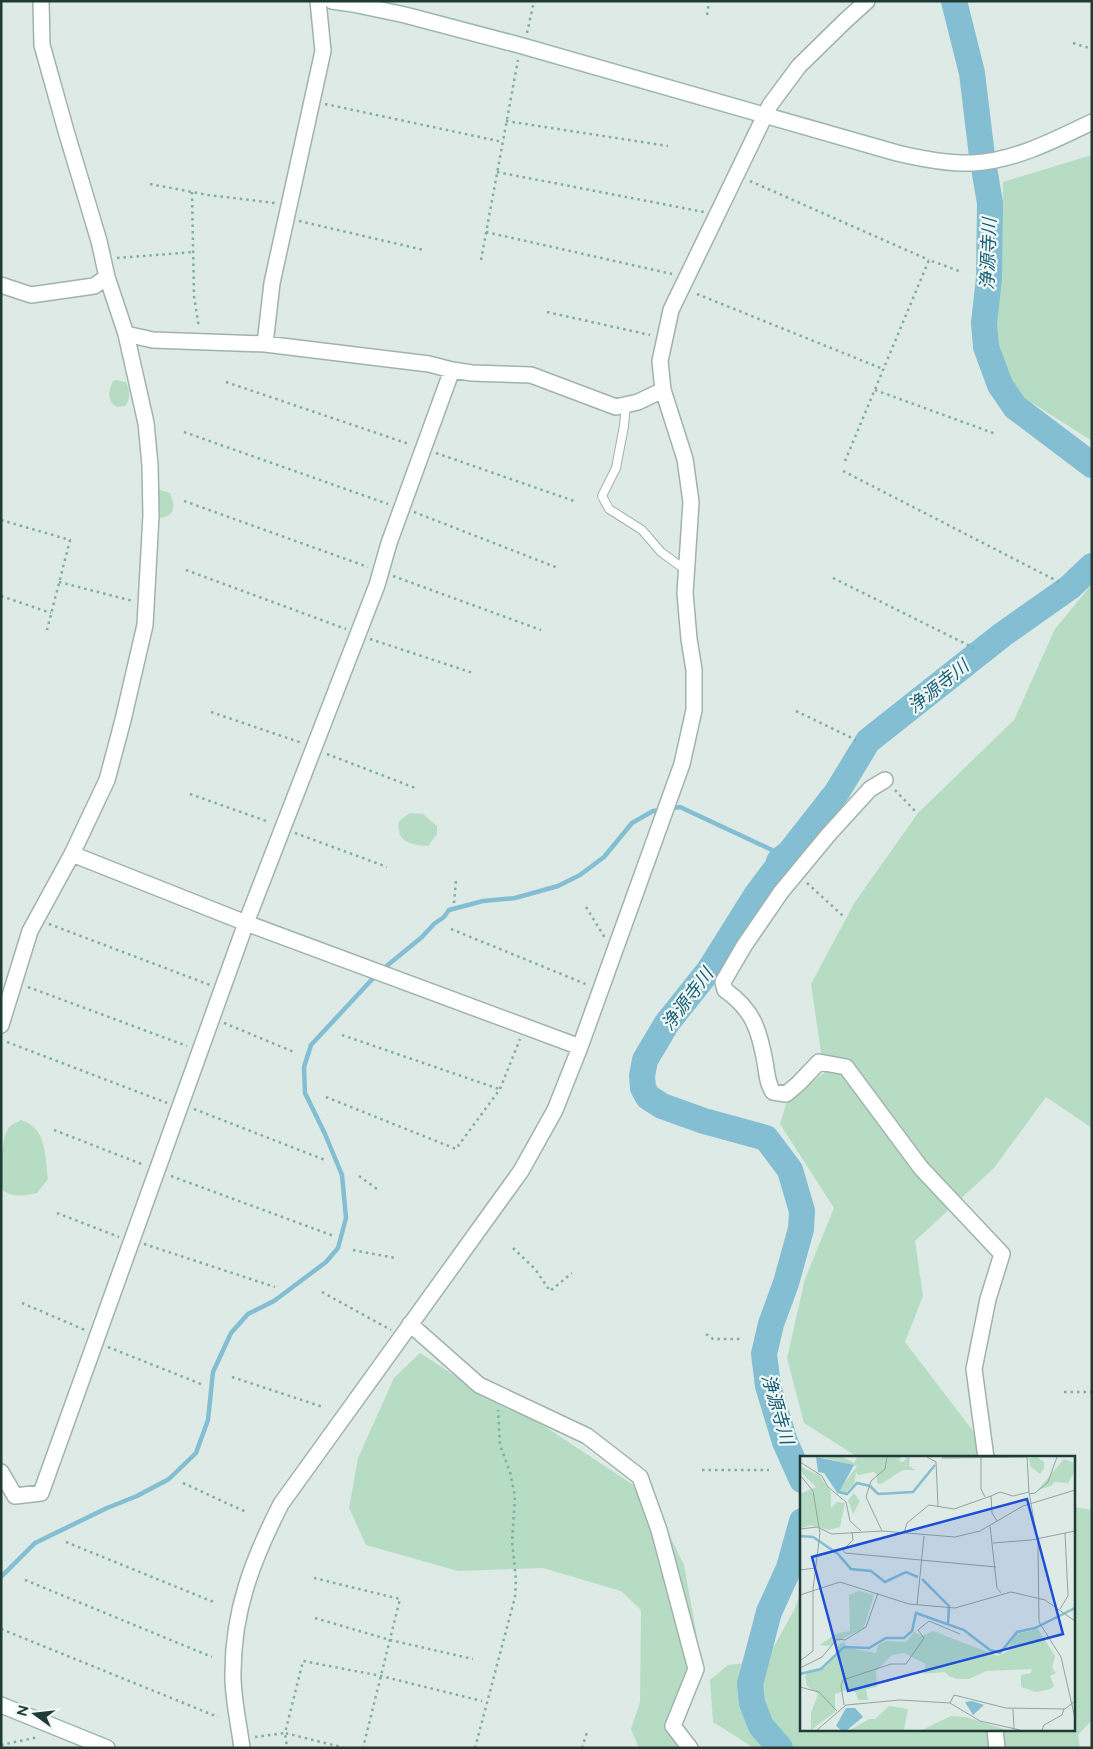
<svg xmlns="http://www.w3.org/2000/svg" width="1093" height="1749" font-family="Raleway,'Noto Sans JP',sans-serif">
<style>
.green{fill:#b6ddc4}
.lines{fill:none;stroke-linecap:round;stroke-linejoin:round}
.stream{stroke:#83bed2;stroke-width:4.5}
.river{stroke:#83bed2;stroke-width:26}
.lane-casing{stroke:#a1b2ae;stroke-width:10}
.street-casing{stroke:#a1b2ae;stroke-width:18}
.secondary-casing{stroke:#9db6b0;stroke-width:18}
.path{stroke:#7dafa5;stroke-width:2.5;stroke-dasharray:2.5 4;stroke-linecap:butt}
.lane{stroke:#fff;stroke-width:8}
.street{stroke:#fff;stroke-width:15}
.secondary{stroke:#fff;stroke-width:15}
.labels{text-anchor:middle;dominant-baseline:central;stroke-width:4.5;stroke-linejoin:round;paint-order:stroke}
.water-label{font-size:18px;font-style:italic;fill:#185e78;stroke:#eff7f4}
.inset-river{fill:none;stroke:#83bed2;stroke-width:2.5}
.inset-road{fill:none;stroke:#92a4a0;stroke-width:1}
.view{fill:#1d4ed8;fill-opacity:0.15;stroke:#1d4ed8;stroke-width:2.5}
.inset-edge{fill:none;stroke:#1f3b36;stroke-width:2.5}
</style>
<rect width="100%" height="100%" fill="#deeae6"/>
<path class="green" d="M1092 155V441L1004 385 993 308 1002 231 1003 182Z
M116 380 126 382C130 391 131 398 125 406L117 407C107 402 108 390 113 381Z
M160 490 170 493C175 506 176 515 161 518L155 515 156 492Z
M1092 584V1128L1046 1097 994 1168 915 1241 923 1296 905 1342 973 1431 983 1458H856V1456L804 1423 787 1358 805 1279 834 1208 780 1124 787 1101 824 1073 811 984 855 902 918 813 1014 720 1055 629Z
M410 813 423 814 437 826V834L428 846C410 845 396 842 399 821Z
M21 1120C47 1128 45 1156 48 1179L37 1193C24 1196 12 1198 1 1189 1 1172 0 1138 10 1126 13 1124 18 1122 21 1120Z
M420 1353 468 1384 526 1414 650 1496 684 1565 697 1637 677 1714 692 1748H639L631 1729 640 1702 641 1610 621 1591 543 1568 458 1571 366 1545 349 1508 358 1458 394 1378Z
M1074 1507 1092 1510V1720L1078 1735 1080 1748H754L713 1722 710 1680 728 1665 766 1661 794 1610 802 1590V1730H1074Z"/>
<g class="lines">
<path class="stream" d="M383 969 422 937 434 924 444 917 449 910 483 901 515 898 558 886 580 875 604 857 632 823 653 811 680 807 785 856
M1 1577 35 1543 107 1508 137 1496 169 1479 196 1453 208 1420 213 1372 231 1333 248 1314 274 1301 326 1262 338 1248 346 1218 342 1175 325 1134 305 1093 304 1067 311 1045 377 974"/>
<path class="river" d="M954 1 972 73 982 156 990 203 989 278 984 323 986 347 1000 385 1015 407 1092 465
M802 1480 785 1442 768 1386 764 1354 771 1324 786 1283 801 1229 802 1211 790 1170 766 1138 704 1121 662 1106 648 1097 643 1088 642 1076 645 1060 667 1023 710 969 757 894 778 866 779 861 790 852 837 792 868 741 1002 635 1070 587 1092 566
M780 1748 761 1726 752 1703 750 1684 769 1612 789 1568 802 1521"/>
<g class="lane-casing">
<path id="lane" d="M626 404 624 426 616 468 602 496 609 509 642 530 661 552 687 571"/>
</g>
<g class="street-casing">
<path id="street" d="M1 285 31 295 94 286 107 277
M126 334 153 340 265 344 429 364 452 370 472 373 531 375 616 407 638 402 663 390
M265 344 272 283 323 51 318 1
M885 780 870 789 829 834 781 892 744 946 723 982 725 990C753 1010 759 1029 765 1062 767 1073 767 1083 773 1092L786 1094 798 1084 819 1062 846 1067 921 1168 1002 1254 988 1299 974 1369 986 1458
M72 854 246 923 580 1047
M1 1025 30 931 72 854 107 780 123 720 145 625 151 515 150 465 146 423 126 334 107 277 99 241 66 131 42 45 41 1
M410 1324 479 1385 587 1436 640 1477 659 1530 696 1669 673 1726 690 1748
M1 1472 15 1496 41 1493 246 923 377 585 389 543 452 370
M995 1730 997 1748
M242 1748C239 1724 232 1695 233 1672 233 1610 253 1559 281 1504L521 1171 555 1110 580 1047 682 764 694 710V670L689 639 685 593 691 502 685 459 663 390 660 361 671 310 770 105 799 66 845 21 867 1"/>
</g>
<g class="secondary-casing">
<path id="secondary" d="M332 1 353 4 405 15 519 45 897 153C922 159 947 164 973 163 1014 161 1055 140 1092 122
M1 1705 107 1748"/>
</g>
<path class="path" d="M707 15 709 1
M527 33 534 1
M1073 43 1092 49
M325 104 503 142
M506 121 668 146
M497 172 704 212
M750 181 929 260
M150 184 208 195 275 203
M192 192 194 296 199 328
M299 221 424 250
M486 232 672 274
M117 258 193 252
M481 260 518 60
M697 294 883 369
M547 312 650 335
M226 382 409 444
M875 390 996 434
M184 432 388 504
M436 453 574 501
M845 461 929 260 962 272
M843 471 1059 582
M184 501 368 567
M414 512 558 568
M1 520 70 540 47 630
M186 570 346 629
M393 576 541 630
M833 578 974 648
M59 582 133 601
M1 596 51 613
M370 639 473 673
M796 711 856 740
M211 712 302 743
M327 754 418 789
M895 790 915 811
M190 794 269 822
M295 833 387 867
M807 883 843 916
M454 903 456 880
M586 907 605 938
M49 924 210 985
M451 929 588 985
M28 987 187 1046
M224 1023 294 1052
M342 1035 499 1089
M7 1042 167 1103
M326 1097 456 1149 500 1089 520 1039
M194 1109 325 1160
M54 1130 144 1165
M171 1176 334 1236
M359 1176 377 1189
M57 1213 119 1237
M144 1244 275 1287
M513 1248 535 1269 550 1291 572 1273
M353 1250 395 1258
M322 1292 391 1330
M22 1303 85 1330
M706 1334 713 1339H743
M108 1347 201 1384
M232 1377 323 1407
M1064 1392H1092
M702 1470H769
M183 1483 246 1512
M66 1542 216 1603
M314 1578 400 1599 363 1748
M25 1580 212 1657
M315 1618 390 1640 473 1659
M1 1629 218 1717
M255 1737 285 1733 287 1748
M1 1745 39 1737
M345 1748 285 1733 303 1661 381 1676 482 1701
M475 1748 515 1597 516 1580 512 1541 515 1497 510 1472 500 1445 498 1410
M582 1748 587 1732"/>
<use href="#lane" class="lane"/>
<use href="#street" class="street"/>
<use href="#secondary" class="secondary"/>
</g>
<g class="labels">
<g class="water-label">
<text transform="translate(988 254) rotate(-88)">浄源寺川</text>
<text transform="translate(938 686) rotate(-39)">浄源寺川</text>
<text transform="translate(687 999) rotate(-53)">浄源寺川</text>
<text transform="translate(778 1409) rotate(74)">浄源寺川</text>
</g>
</g>
<g transform="translate(800 1456)">
<rect width="275" height="275" fill="#deeae6"/>
<path d="M19 1H43L54 7 57 1H101L99 5 103 6 107 1H110L109 10 116 14H103L81 28 77 27V19L74 16 58 19 56 16 54 28 45 37 39 34 57 10ZM237 1 244 6V13L240 18 230 10 229 2ZM264 3 275 7V15L268 27 255 26 251 30 238 34ZM0 10 20 20 31 36V52L37 46 45 47 40 71 29 74 10 69 0 73V38L16 31 3 18ZM54 37 60 45 53 58 48 44ZM59 135 74 139 64 172 29 190 20 189 35 178 50 175 49 139ZM238 173 255 200 252 212 256 217 250 220 254 230 251 233 236 236 221 231V219L231 217 232 213 186 215 169 223H157L149 220 145 216 123 218 126 208 104 197 92 199 76 215 77 231 66 233 68 244H58L56 237 49 233 35 238V256L11 274V257L18 238 7 230 5 221 9 214 25 212 33 203 39 188 44 186 48 192 76 197 78 189 86 185 106 186 114 176 122 180 133 175 198 200 208 195 213 179ZM89 250 108 253 104 274H50L69 263H75ZM151 260 166 261 207 274H122Z" fill="#b6ddc4"/>
<path d="M16 1 54 9 38 38 24 17 18 16ZM172 245 184 249 173 259 165 246ZM46 252H55L63 261 47 274H41L36 270Z" fill="#83bed2"/>
<path class="inset-river" d="M39 36 47 38 57 27 70 30 78 38 113 36 135 9M0 80 13 81 38 98 51 113 71 115 85 126 106 116 118 121M122 123 149 150 148 168M0 218 21 213 44 191 69 192 86 182H104L112 175 116 157 164 174 190 194 200 197 217 176 235 172 275 152"/>
<path class="inset-road" d="M127 1 136 6 138 50M181 1V33L185 41M227 1 229 36 238 87 239 166 261 201 275 262M142 2 227 1M0 6 22 20 28 31 46 46 50 65 61 75M0 19 13 35 20 77 13 133V195L0 205M229 38 235 37 248 26 257 1M191 40 200 36 213 40 229 36M190 70 197 132 201 137M0 73 17 71 32 78 82 75 155 81 180 75 223 50 275 34M82 75 66 41 71 25 85 13 87 1M52 76 53 84 43 94 45 97 196 111M104 77 107 67 129 49 154 53 191 40 192 57 197 65M193 87 231 84 275 75M0 114 16 112M0 139 40 126 109 148 155 152 211 136 245 144 275 165M117 149 124 80M260 153 268 140 265 77M0 212 22 201 37 183 45 184 66 171 78 137M0 231 19 236 37 255M150 247 154 239 206 252 265 253 275 245M44 249 41 230 43 224 91 208H106L124 182 118 174 129 165 160 178M213 253 214 273M17 274 46 249 100 244 150 247 180 265 220 274M242 274 244 269 262 259 264 253"/>
<path class="view" d="M227 43 263 178 48 235 12 101Z"/>
<rect width="275" height="275" class="inset-edge"/>
</g>
<rect width="1093" height="1749" fill="none" stroke="#1f3b36" stroke-width="5"/>
<g transform="translate(35 1714) rotate(285)" stroke="#eff7f4" stroke-width="4" paint-order="stroke">
<path d="M0-4L9 19L0 12L-9 19Z" fill="#1f3b36"/>
<text y="-8" font-size="14" font-weight="bold" text-anchor="middle" fill="#1f3b36">N</text>
</g>
</svg>
